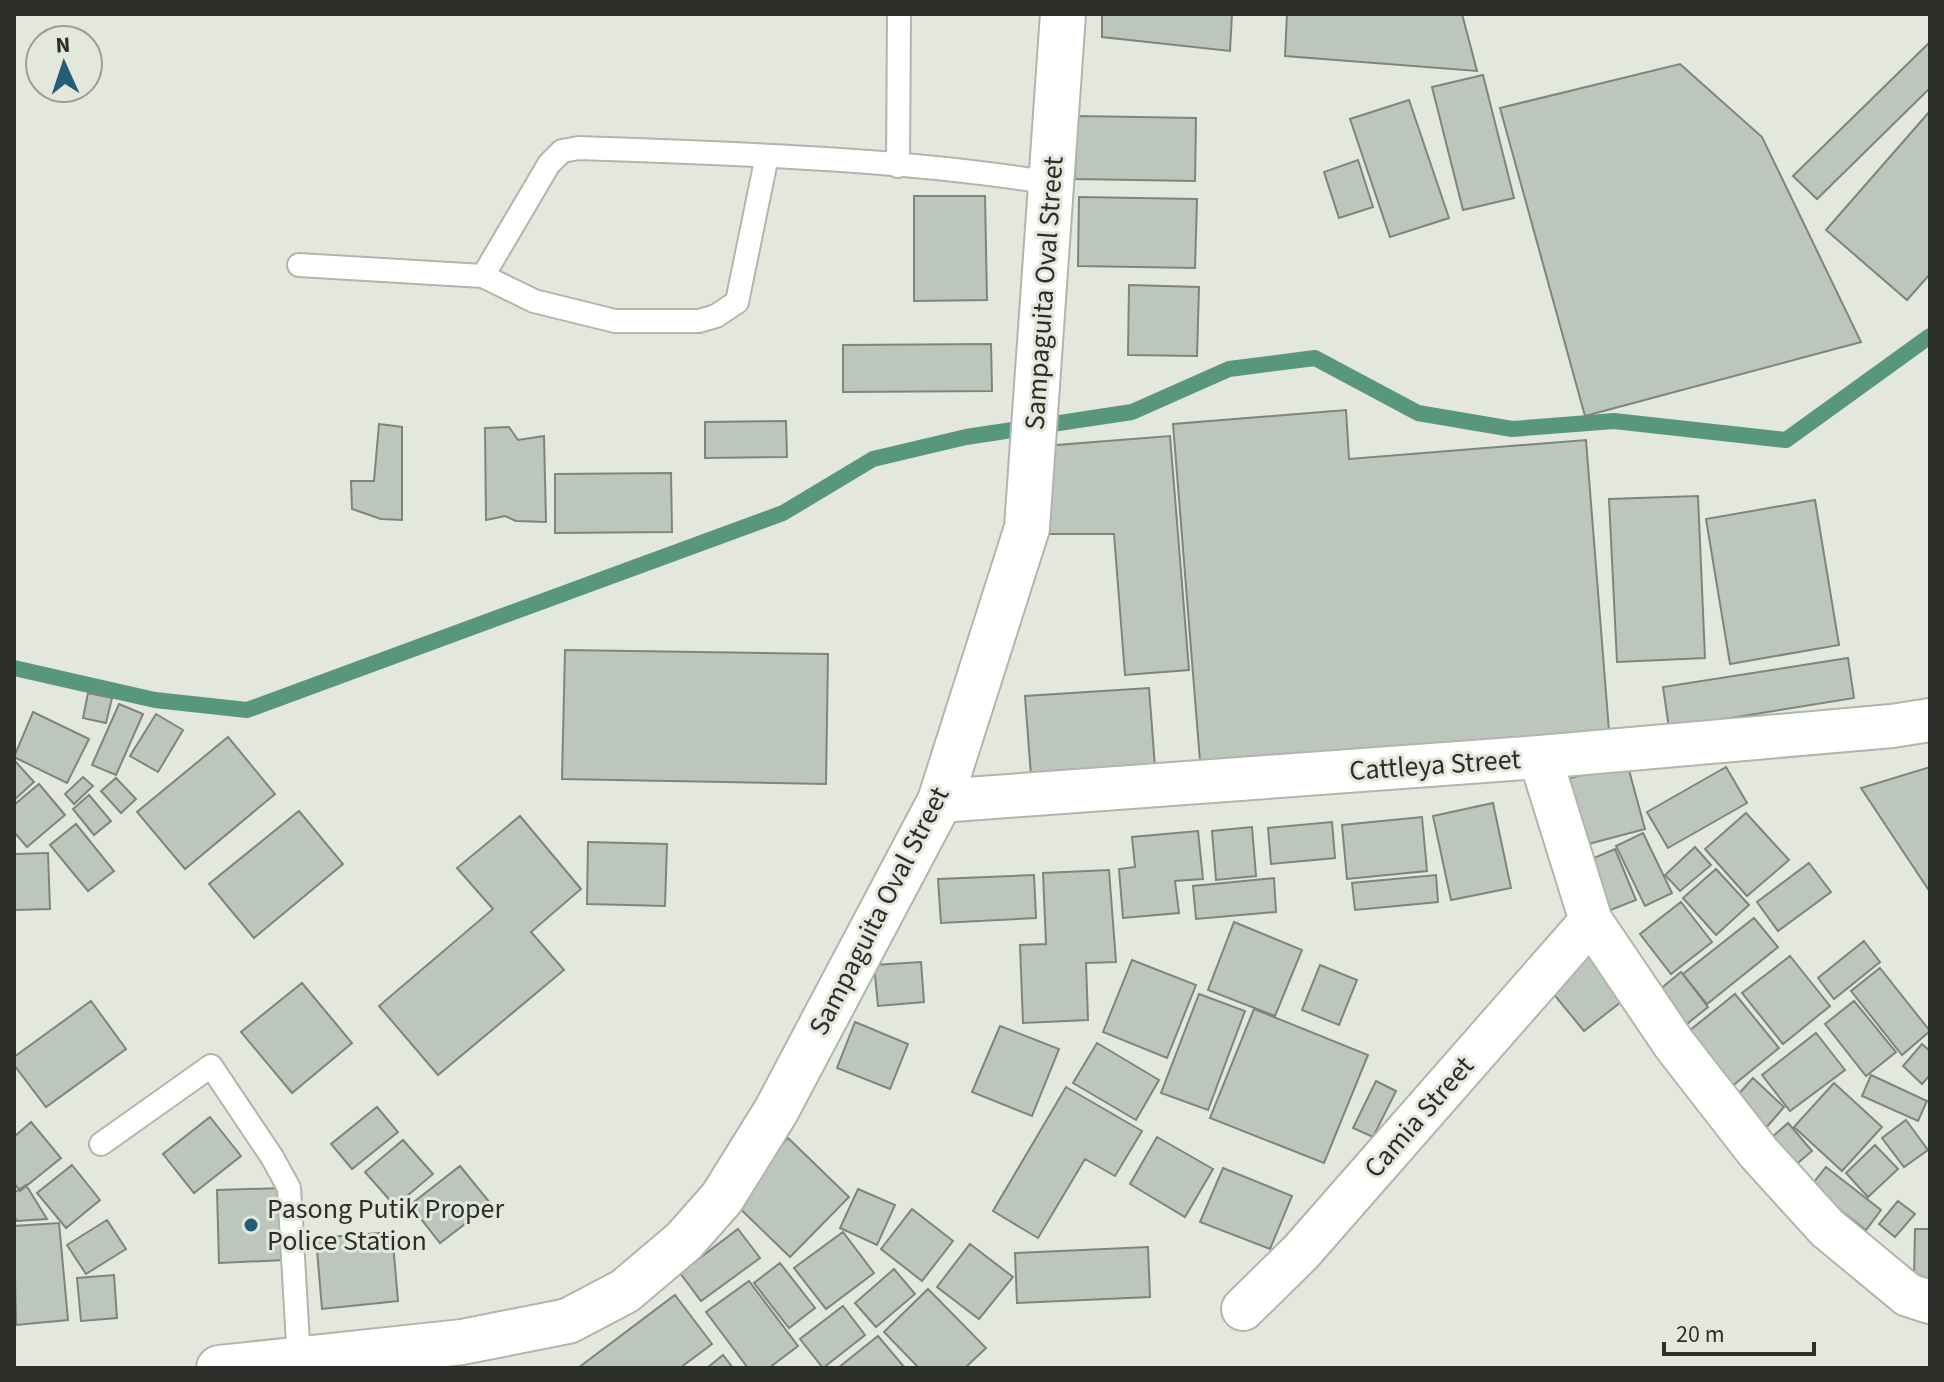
<svg xmlns="http://www.w3.org/2000/svg" width="1944" height="1382" font-family="'Source Sans 3',sans-serif">
<style>
.lines{fill:none;stroke-linecap:round;stroke-linejoin:round}
.stream{stroke:#58977d;stroke-width:16}
.building{fill:#bdc6bd;stroke:#7d857d;stroke-width:2}
.lane-casing{stroke:#b1b5ab;stroke-width:26}
.street-casing{stroke:#b1b5ab;stroke-width:46}
.secondary-casing{stroke:#b1b5ab;stroke-width:48}
.lane{stroke:#fff;stroke-width:22}
.street{stroke:#fff;stroke-width:42}
.secondary{stroke:#fff;stroke-width:44}
.poi-dot{fill:#235e76;stroke:#e3e7dc;stroke-width:3}
.labels{text-anchor:middle;dominant-baseline:central;stroke-width:6;stroke-linejoin:round;paint-order:stroke}
.street-label{font-size:28px;fill:#2c2e2a;stroke:#e3e7dc}
.poi-label{font-size:28px;fill:#2c2e2a;stroke:#e3e7dc;text-anchor:start}
</style>
<rect width="100%" height="100%" fill="#e3e7dc"/>
<g class="lines">
<path class="stream" d="M14 668 155 700 247 710 783 513 873 459 966 437 1132 412 1229 369 1315 358 1418 413 1512 429 1614 421 1786 440 1930 336"/>
</g>
<path class="building" d="M1102 14H1232L1230 51 1102 37Z
M1287 14H1462L1477 71 1285 56Z
M1930 42V88L1817 199 1793 176Z
M1680 64 1762 137 1861 342 1585 416 1500 108Z
M1483 75 1514 198 1463 210 1432 87Z
M1409 100 1449 218 1390 237 1350 119Z
M1930 111V274L1907 300 1826 230Z
M1077 116 1196 118 1195 181 1075 179Z
M1358 160 1373 207 1339 218 1324 172Z
M914 196H985L987 300 914 301Z
M1079 197 1197 199 1195 268 1078 266Z
M1129 285 1199 287 1197 356 1128 355Z
M991 344 992 391 843 392V345Z
M1346 410 1349 459 1586 440 1609 731 1200 761 1173 424Z
M786 421 787 457 705 458V422Z
M379 424 402 427V520L381 519 352 509 351 481H374Z
M509 427 518 440 544 436 546 522 516 521 505 516 486 520 485 428Z
M1170 436 1189 670 1125 675 1114 534H1040L1044 446Z
M671 473 672 532 555 533V474Z
M1698 496 1705 658 1617 662 1609 499Z
M1815 500 1839 645 1730 664 1706 519Z
M565 650 828 654 826 784 562 779Z
M1848 658 1854 698 1669 728 1663 687Z
M1149 688 1155 767 1031 776 1025 696Z
M88 693 112 698 106 723 83 718Z
M119 704 143 714 116 775 92 765Z
M33 712 89 739 67 783 14 757Z
M156 714 183 730 158 772 130 756Z
M228 737 275 794 185 869 137 812Z
M14 760 34 782 14 800Z
M1627 763 1645 829 1581 846 1563 780Z
M1726 767 1747 803 1668 848 1647 812Z
M1930 767V892L1861 788Z
M83 777 93 786 74 804 65 794Z
M116 778 136 799 121 813 101 791Z
M39 784 65 815 27 847 14 832V805Z
M89 795 111 821 94 835 73 809Z
M1493 803 1511 888 1451 900 1433 816Z
M299 811 343 864 254 938 209 884Z
M1746 813 1789 860 1747 896 1705 849Z
M520 816 581 889 531 932 564 970 438 1075 379 1006 493 909 457 868Z
M1422 817 1427 871 1347 879 1342 825Z
M1332 822 1335 858 1271 864 1268 828Z
M76 824 114 871 88 891 50 845Z
M1252 827 1256 876 1216 880 1212 831Z
M1198 831 1203 879 1175 881 1179 913 1123 918 1119 869 1135 867 1132 837Z
M1643 833 1672 893 1645 906 1616 846Z
M588 842 667 844 665 906 587 904Z
M1695 847 1711 865 1680 891 1665 875Z
M1615 849 1636 900 1603 913 1582 863Z
M48 853 50 909 14 910V854Z
M1809 863 1831 892 1778 931 1757 902Z
M1716 869 1749 905 1716 935 1683 898Z
M1109 870 1116 962 1086 963 1088 1020 1023 1023 1020 945 1046 944 1043 873Z
M1034 875 1036 918 941 923 938 879Z
M1436 875 1438 902 1355 910 1352 883Z
M1274 878 1276 912 1196 919 1193 886Z
M1681 902 1712 942 1671 974 1640 934Z
M1754 918 1778 947 1707 1004 1683 974Z
M1234 922 1302 950 1275 1016 1208 990Z
M1864 941 1880 962 1834 999 1818 978Z
M1589 953 1626 998 1584 1031 1547 986Z
M1790 956 1830 1006 1783 1044 1742 993Z
M1132 960 1196 985 1167 1058 1103 1032Z
M921 962 924 1002 878 1006 874 965Z
M1320 965 1357 980 1339 1025 1302 1010Z
M1880 968 1930 1031 1902 1055 1851 991Z
M1681 972 1708 1007 1672 1036 1647 1000Z
M302 983 352 1043 292 1093 241 1032Z
M1199 994 1245 1011 1208 1110 1161 1093Z
M1735 994 1779 1048 1720 1096 1679 1039Z
M91 1001 126 1049 46 1107 14 1065V1057Z
M1854 1001 1896 1052 1866 1076 1825 1024Z
M1254 1009 1368 1055 1324 1163 1210 1118Z
M855 1022 908 1044 890 1089 837 1068Z
M1000 1026 1059 1049 1032 1116 972 1092Z
M1816 1033 1845 1070 1790 1111 1762 1075Z
M1097 1043 1159 1080 1136 1120 1073 1083Z
M1922 1044 1930 1051V1075L1922 1084 1903 1066Z
M1871 1075 1927 1101 1918 1121 1862 1096Z
M1753 1078 1784 1107 1758 1137 1726 1108Z
M1376 1081 1396 1091 1373 1137 1353 1128Z
M1834 1083 1882 1127 1842 1171 1794 1127Z
M1066 1087 1142 1131 1115 1176 1085 1159 1038 1238 993 1211Z
M377 1107 398 1132 352 1169 331 1144Z
M210 1117 241 1156 194 1193 163 1154Z
M1906 1120 1928 1150 1904 1167 1882 1138Z
M31 1122 61 1158 20 1191 14 1183V1137Z
M1788 1123 1812 1151 1786 1173 1763 1145Z
M1157 1137 1213 1169 1185 1217 1130 1184Z
M788 1138 849 1197 790 1257 729 1198Z
M403 1140 433 1174 395 1206 365 1172Z
M1875 1145 1898 1169 1868 1197 1846 1173Z
M72 1165 100 1200 66 1228 37 1193Z
M460 1166 491 1204 440 1243 410 1205Z
M1826 1167 1881 1210 1866 1230 1810 1187Z
M1223 1168 1292 1196 1270 1249 1200 1222Z
M26 1185 47 1219 17 1221 14 1216V1193Z
M283 1188 286 1260 219 1263 217 1190Z
M858 1189 895 1205 877 1245 840 1228Z
M1898 1201 1915 1214 1895 1237 1879 1224Z
M912 1209 953 1241 922 1281 881 1249Z
M107 1220 126 1249 86 1274 67 1245Z
M59 1223 68 1320 16 1325 14 1226Z
M738 1229 760 1258 701 1301 680 1273Z
M1915 1229H1930V1279H1914Z
M392 1232 398 1301 322 1309 316 1238Z
M843 1232 874 1273 826 1309 794 1268Z
M970 1244 1013 1277 979 1319 937 1287Z
M1148 1247 1150 1297 1017 1303 1015 1253Z
M780 1263 815 1308 789 1328 754 1283Z
M894 1269 915 1294 876 1327 855 1303Z
M114 1275 117 1318 81 1321 77 1278Z
M749 1281 798 1346 769 1368H748L706 1312Z
M928 1289 986 1348 965 1368H919L884 1332Z
M675 1295 712 1344 680 1368H578Z
M843 1306 865 1335 823 1368 800 1339Z
M878 1336 905 1368H838Z
M723 1355 733 1368H707Z"/>
<g class="lines">
<g class="lane-casing">
<path id="lane" d="M898 166 899 14
M299 265 483 276 549 164 562 151 579 148C736 154 896 158 1052 183
M483 276 534 301 615 321H699L716 316 737 302 767 156
M101 1144 211 1066 272 1157 289 1188 299 1361"/>
</g>
<g class="street-casing">
<path id="street" d="M1540 757 1591 921 1674 1044 1758 1152 1827 1228 1908 1295 1930 1302
M940 801 1540 757 1892 726 1930 720
M1243 1309 1301 1252 1591 921"/>
</g>
<g class="secondary-casing">
<path id="secondary" d="M219 1368 462 1342 568 1321 625 1291 684 1241 722 1198 776 1111 940 801 1027 528 1063 14"/>
</g>
<use href="#lane" class="lane"/>
<use href="#street" class="street"/>
<use href="#secondary" class="secondary"/>
</g>
<circle class="poi-dot" cx="251" cy="1225" r="8"/>
<g class="labels">
<g class="street-label">
<text transform="translate(1044 293) rotate(-86)">Sampaguita Oval Street</text>
<text transform="translate(1435 765) rotate(-4)">Cattleya Street</text>
<text transform="translate(879 911) rotate(-63)">Sampaguita Oval Street</text>
<text transform="translate(1419 1117) rotate(-49)">Camia Street</text>
</g>
<g class="poi-label">
<text x="267" y="1209">Pasong Putik Proper<tspan x="267" dy="32">Police Station</tspan></text>
</g>
</g>
<rect width="1944" height="1382" fill="none" stroke="#2c2e2a" stroke-width="32"/>
<g transform="translate(64 64) rotate(357)"><circle r="38" fill="#e3e7dc" stroke="#9a9d95" stroke-width="2"/>
<path d="M0-6L14 30L0 20L-14 30Z" fill="#235e76"/>
<text y="-12" font-size="22" font-weight="bold" text-anchor="middle" fill="#2c2e2a">N</text>
</g>
<path d="M1664 1342v12h150v-12" fill="none" stroke="#2c2e2a" stroke-width="4"/>
<text x="1676" y="1342" font-size="24" fill="#2c2e2a" stroke="#e3e7dc" stroke-width="6" paint-order="stroke">20 m</text>
</svg>
